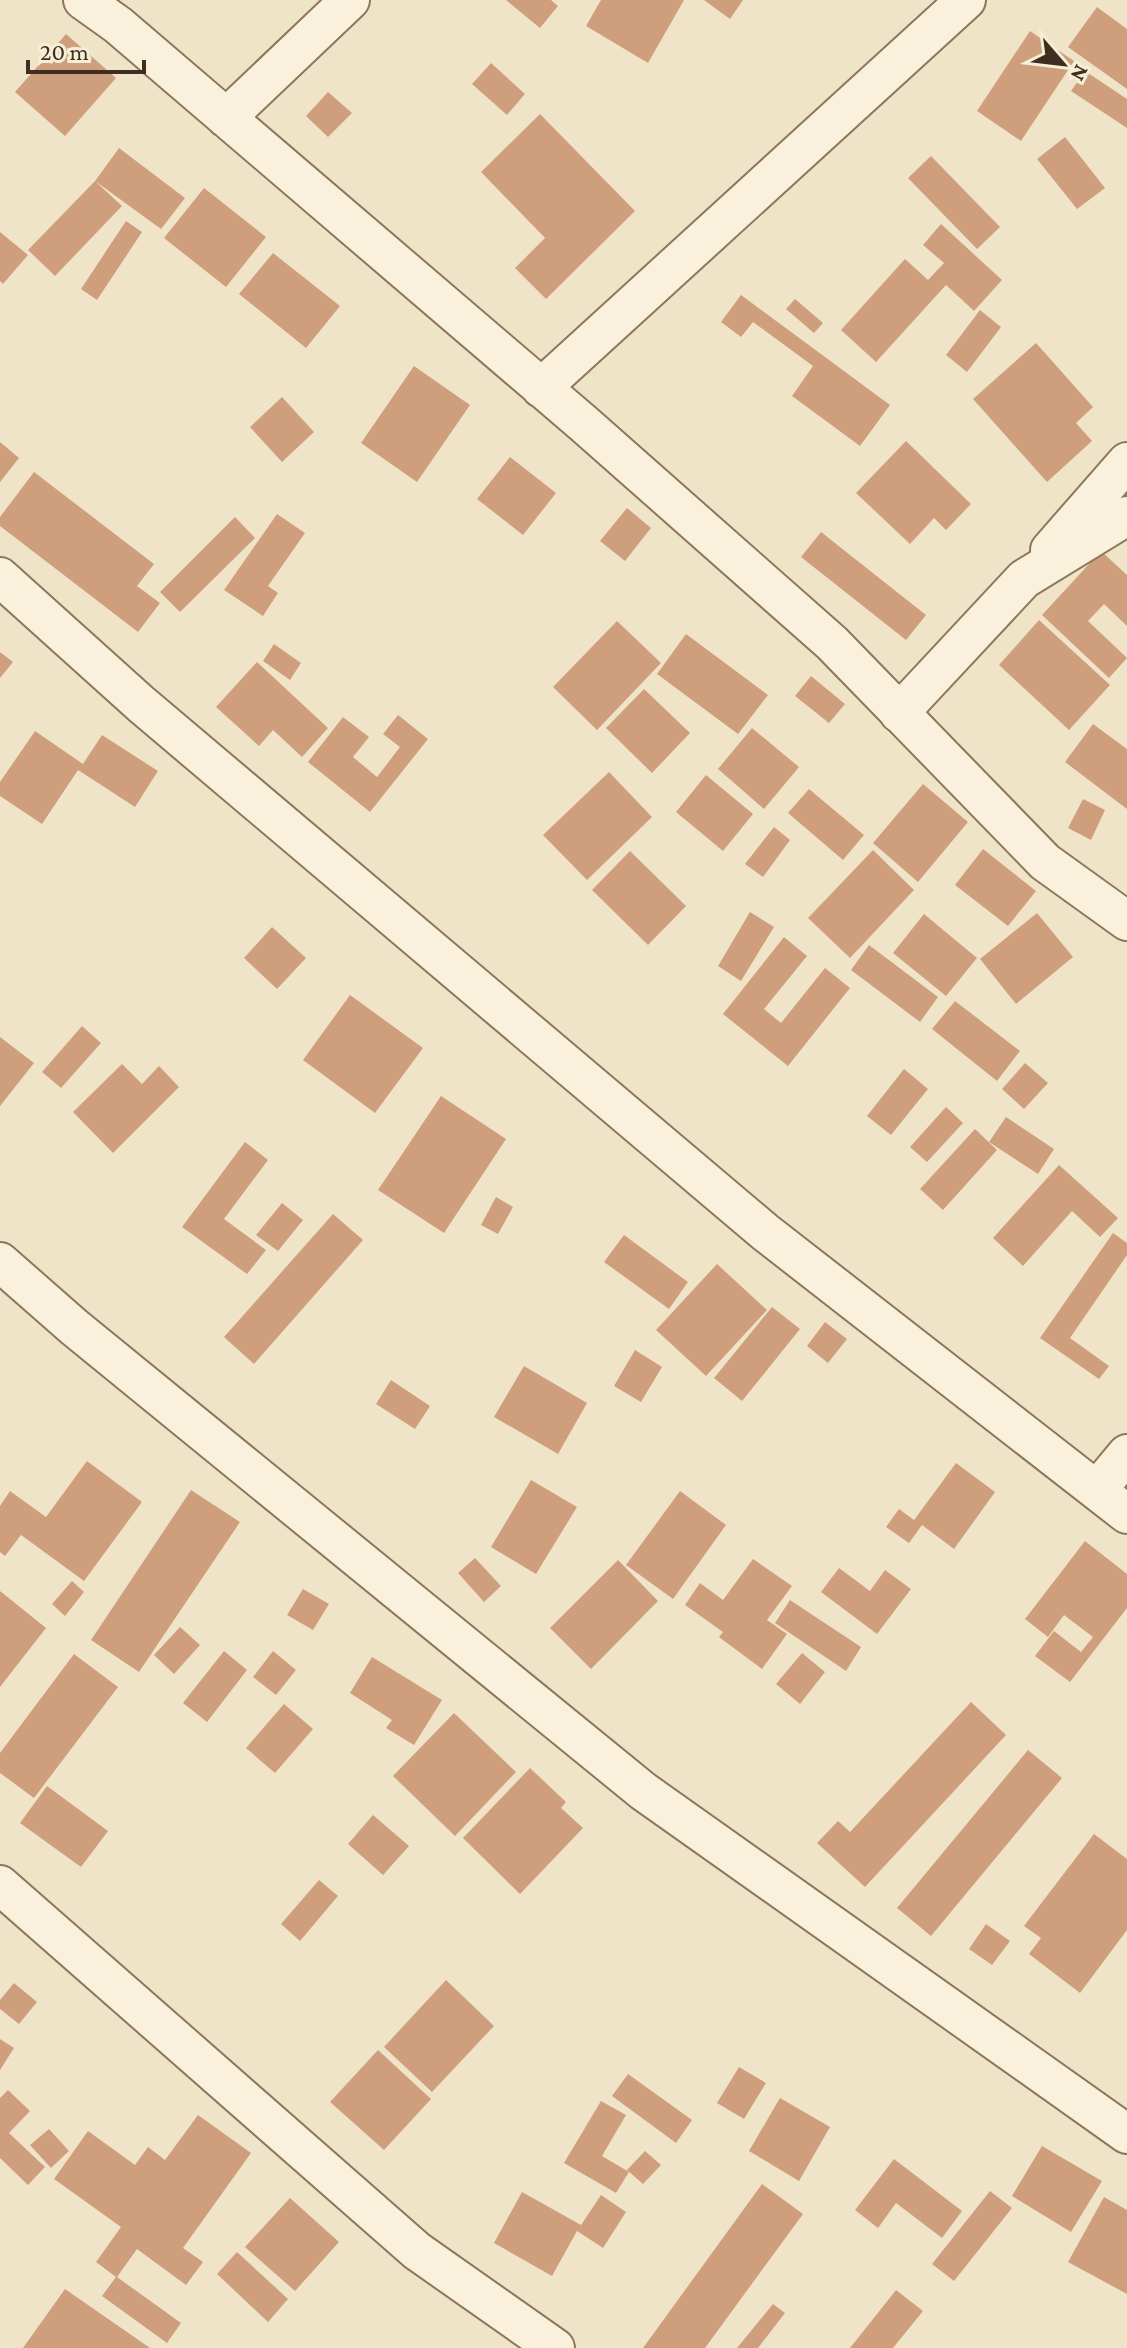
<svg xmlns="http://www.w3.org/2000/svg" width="1127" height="2348" font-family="'Crimson Pro',serif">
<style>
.building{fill:#cf9f7d}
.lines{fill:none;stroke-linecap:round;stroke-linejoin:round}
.minor-casing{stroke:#8d765c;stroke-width:42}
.minor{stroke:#faf1dc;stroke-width:38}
</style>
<rect width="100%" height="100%" fill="#f0e4c8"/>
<path class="building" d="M506 0H551L558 6 540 28Z
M601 0H684L648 63 586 26Z
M704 0H743L730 19Z
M1097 7 1127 29V89L1068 47Z
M1030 31 1074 61 1021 141 977 111Z
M66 34 116 78 65 136 15 92Z
M491 63 525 94 507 115 472 84Z
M1085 71 1127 99V128L1071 91Z
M328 92 352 113 328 137 306 116Z
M540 114 635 211 546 299 515 268 545 238 481 172Z
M1065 137 1105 188 1077 209 1037 159Z
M119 148 185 198 161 229 95 181Z
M931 156 1000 227 977 249 908 178Z
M95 181 122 206 55 276 28 250Z
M204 188 266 237 226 287 164 238Z
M126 221 142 232 97 300 81 289Z
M941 224 1002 280 974 311 946 285 876 362 841 330 905 259 928 280 944 263 923 245Z
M0 232 28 255 3 284 0 281Z
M273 253 340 306 306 348 239 294Z
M741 295 890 405 860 446 792 396 813 366 753 322 741 337 721 322Z
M795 299 823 323 814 333 786 309Z
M980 310 1001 327 967 372 946 355Z
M1036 343 1093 407 1076 423 1092 441 1047 482 973 399Z
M414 366 470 405 417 482 361 443Z
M282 397 314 432 282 462 250 427Z
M906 441 971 504 946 530 934 518 910 544 856 493Z
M0 442 19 458 0 482Z
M510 457 556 493 523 535 477 499Z
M34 472 154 564 137 586 160 603 138 632 0 526V517Z
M627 508 651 528 625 561 600 541Z
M277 514 305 533 268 586 278 593 263 616 224 590Z
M235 517 255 538 180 612 160 592Z
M821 532 926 615 906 640 801 557Z
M1101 551 1127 575V626L1104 604 1088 621 1127 658 1109 678 1042 615Z
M1039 620 1110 685 1069 730 999 665Z
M617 621 661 663 597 730 553 687Z
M686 634 768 695 738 734 657 674Z
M274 644 301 663 290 680 263 661Z
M0 652 13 662 0 678Z
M257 662 328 728 302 757 273 730 259 746 216 707Z
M811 676 845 704 829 723 795 696Z
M644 689 690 733 652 773 606 728Z
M398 715 428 739 370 812 308 762 343 717 369 737 353 757 377 777 400 747 383 734Z
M1093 724 1127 749V809L1065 762Z
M752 728 799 767 764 809 718 769Z
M35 731 83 764 102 735 158 771 135 807 78 770 42 824 0 796V782Z
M609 772 652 817 587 880 543 835Z
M706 775 753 814 723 851 676 812Z
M923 784 968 822 918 882 873 843Z
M809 789 864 835 843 860 788 813Z
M1083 799 1105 810 1091 840 1068 828Z
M774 827 790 840 763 877 745 864Z
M983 849 1036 891 1008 926 955 885Z
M873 850 914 890 850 958 808 918Z
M630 851 686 906 648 945 592 890Z
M750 912 774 927 741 981 718 966Z
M1037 913 1073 957 1016 1004 980 959Z
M924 914 977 958 946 996 893 953Z
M272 927 306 958 277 989 244 958Z
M784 937 807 956 764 1009 781 1023 825 968 850 988 788 1066 723 1014Z
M869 945 938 997 920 1022 851 970Z
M350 995 423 1048 375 1113 303 1060Z
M955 1001 1020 1051 997 1081 932 1029Z
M82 1026 101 1043 61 1088 42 1072Z
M0 1037 34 1063 0 1106Z
M1025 1063 1048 1083 1024 1109 1002 1089Z
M122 1064 142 1084 159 1066 179 1087 113 1153 73 1112Z
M904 1069 928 1089 891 1135 867 1116Z
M441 1096 506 1139 444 1233 378 1190Z
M946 1107 963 1123 927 1162 910 1147Z
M1006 1117 1054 1149 1038 1174 989 1142Z
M975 1129 997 1150 943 1210 920 1189Z
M245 1142 268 1160 224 1219 266 1250 247 1274 182 1227Z
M1059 1165 1118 1218 1100 1237 1072 1211 1023 1266 993 1238Z
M496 1197 513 1207 498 1234 481 1225Z
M282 1203 303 1220 278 1251 256 1235Z
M333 1214 363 1240 254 1364 224 1337Z
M1113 1233 1127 1243V1255L1070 1338 1109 1366 1099 1379 1040 1338Z
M624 1235 688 1282 669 1309 604 1262Z
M717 1264 767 1310 706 1376 656 1330Z
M772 1307 800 1329 742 1401 714 1378Z
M825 1322 847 1339 828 1363 807 1346Z
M635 1350 662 1367 641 1402 614 1386Z
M524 1366 587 1403 558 1454 494 1417Z
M391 1380 430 1406 415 1429 376 1404Z
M87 1461 142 1502 84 1581 21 1535 5 1556 0 1552V1506L10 1491 46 1517Z
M956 1463 995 1492 954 1549 922 1525 909 1543 886 1527 899 1509 914 1520Z
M531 1480 577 1507 536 1574 491 1547Z
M191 1490 240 1522 139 1672 91 1640Z
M680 1491 726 1525 673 1599 626 1565Z
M1085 1541 1127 1574V1608L1070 1682 1035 1656 1054 1631 1081 1652 1093 1637 1064 1615 1048 1637 1025 1619Z
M475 1558 501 1586 484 1602 458 1573Z
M753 1559 792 1586 767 1620 787 1634 762 1669 719 1637 723 1632 685 1605 700 1583 723 1600Z
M618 1560 658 1601 591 1669 550 1628Z
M839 1568 870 1591 885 1570 911 1589 877 1634 821 1592Z
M72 1581 84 1592 65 1616 52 1604Z
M303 1589 329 1604 313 1630 287 1615Z
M0 1591 46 1628 0 1687Z
M790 1600 861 1647 846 1671 775 1623Z
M180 1627 200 1645 174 1674 154 1655Z
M224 1651 247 1670 207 1722 183 1703Z
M273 1651 296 1670 276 1695 253 1677Z
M802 1653 825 1672 800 1704 776 1684Z
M74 1654 118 1687 34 1798 0 1773V1753Z
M372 1657 442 1700 414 1745 386 1728 392 1720 350 1693Z
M971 1702 1006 1735 865 1887 817 1843 838 1821 850 1832Z
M284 1704 313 1729 275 1773 246 1748Z
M454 1713 516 1772 455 1836 393 1776Z
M1028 1750 1062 1778 931 1936 897 1908Z
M530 1768 566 1802 561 1808 583 1828 520 1894 463 1838Z
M47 1786 108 1831 81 1867 20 1823Z
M373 1815 409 1846 383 1875 348 1844Z
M1094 1834 1127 1859V1930L1080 1993 1029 1954 1041 1938 1024 1926Z
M319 1880 338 1896 300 1941 281 1924Z
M986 1924 1010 1941 992 1965 969 1949Z
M446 1980 494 2026 432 2092 384 2047Z
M14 1983 37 2002 19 2024 0 2009V2000Z
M0 2039 14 2048 0 2070Z
M378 2050 431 2099 384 2150 330 2102Z
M739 2067 766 2083 744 2119 717 2103Z
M628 2074 692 2120 676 2143 612 2096Z
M8 2090 30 2111 9 2133 45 2167 28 2185 0 2158V2098Z
M780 2098 830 2127 799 2181 749 2151Z
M601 2101 626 2115 602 2156 629 2172 616 2193 564 2163Z
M198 2115 251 2153 183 2248 203 2262 186 2285 137 2249 117 2277 181 2323 167 2343 102 2296 116 2277 96 2262 121 2227 54 2179 88 2131 135 2165 148 2147 165 2160Z
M49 2129 69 2151 51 2168 30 2145Z
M1042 2146 1102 2181 1071 2232 1012 2196Z
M645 2151 661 2165 643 2184 627 2170Z
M894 2159 962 2211 942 2238 896 2203 878 2228 855 2210Z
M762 2184 803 2214 705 2348H643Z
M990 2191 1012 2208 954 2281 932 2264Z
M522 2192 581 2225 601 2195 626 2212 603 2248 577 2231 552 2276 494 2243Z
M1104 2197 1127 2210V2294L1068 2262Z
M290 2198 339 2242 295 2291 245 2247Z
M237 2252 288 2299 268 2322 217 2274Z
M65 2289 150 2348H23Z
M896 2290 923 2311 893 2348H850Z
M773 2304 785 2313 758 2348H737Z"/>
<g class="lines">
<g class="minor-casing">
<path id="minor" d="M83 0 118 25 583 423 832 643 1045 862 1127 921
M226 118 350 0
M541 388 966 0
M1050 550 1127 462
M0 577 141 704 765 1232 1127 1514
M899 713 1024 579 1127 516
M0 1262 74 1327 643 1791 1127 2134
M1097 1490 1127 1454
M0 1885 417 2251 555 2348"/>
</g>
<use href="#minor" class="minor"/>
</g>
<g transform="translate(1063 64) rotate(118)" stroke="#f7eed8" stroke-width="6" paint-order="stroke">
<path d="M0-6L14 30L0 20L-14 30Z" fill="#3d2e20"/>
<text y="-12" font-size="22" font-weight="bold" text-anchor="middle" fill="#3d2e20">N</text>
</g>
<path d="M28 60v12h116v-12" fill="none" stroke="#3d2e20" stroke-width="4"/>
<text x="40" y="60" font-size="24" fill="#3d2e20" stroke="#f7eed8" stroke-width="6" paint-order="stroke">20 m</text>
</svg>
